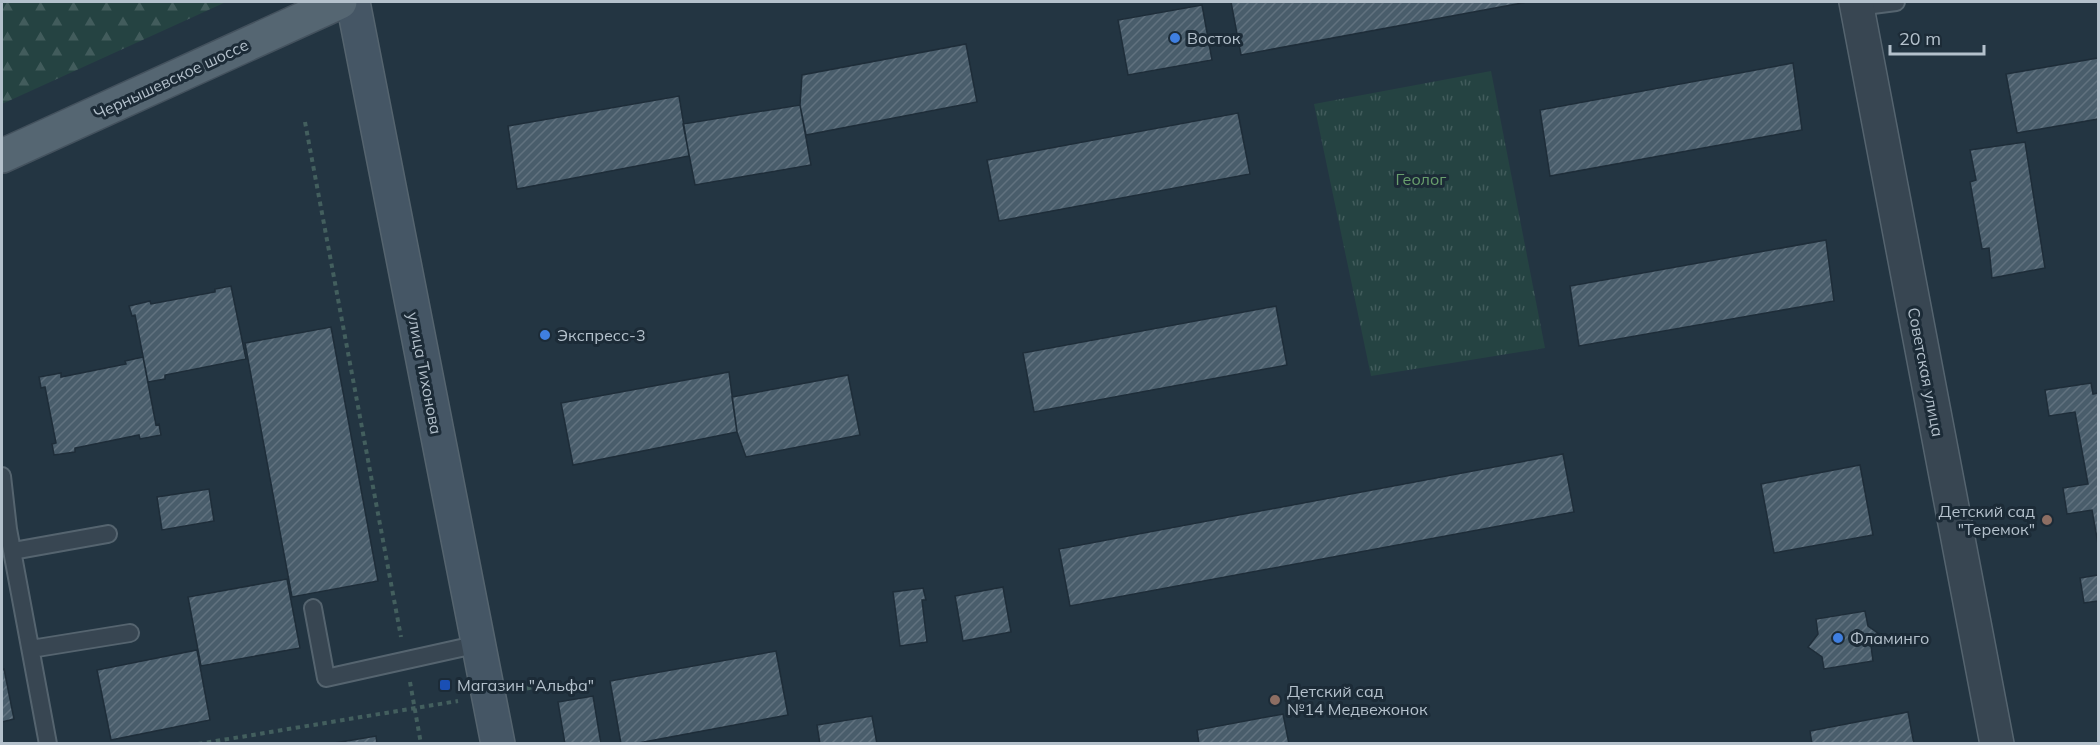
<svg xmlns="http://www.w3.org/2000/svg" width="2100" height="745" font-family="Mulish,sans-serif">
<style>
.grass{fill:url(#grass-tufts)}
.forest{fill:url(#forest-firs)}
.building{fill:url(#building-hatch);stroke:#1e2d39;stroke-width:1.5}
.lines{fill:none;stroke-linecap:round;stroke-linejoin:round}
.lane-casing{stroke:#55646f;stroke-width:20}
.street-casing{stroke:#55646f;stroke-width:36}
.secondary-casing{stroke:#55646f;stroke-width:36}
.primary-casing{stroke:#44525e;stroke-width:36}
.path{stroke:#435f5e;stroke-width:4;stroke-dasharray:4.5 4.5;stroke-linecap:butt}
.lane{stroke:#384652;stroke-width:16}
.street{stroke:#384652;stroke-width:33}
.secondary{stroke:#455665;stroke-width:33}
.primary{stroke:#556672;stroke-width:33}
.shop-dot{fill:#3f7fe0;stroke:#1c2b37;stroke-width:2}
.education-dot{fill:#8d6e63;stroke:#1c2b37;stroke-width:2}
.transit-dot{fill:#1a4fb4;stroke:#1c2b37;stroke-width:2}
.labels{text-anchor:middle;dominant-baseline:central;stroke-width:6;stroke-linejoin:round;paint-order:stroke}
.poi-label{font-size:16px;fill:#b4c1cc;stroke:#1c2b37;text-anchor:start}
.street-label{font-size:16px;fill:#b4c1cc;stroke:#1c2b37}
.park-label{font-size:16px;fill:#699f6d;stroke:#1c2b37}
</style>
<defs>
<pattern id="grass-tufts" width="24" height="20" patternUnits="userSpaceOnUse" patternTransform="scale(1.5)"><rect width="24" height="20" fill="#254342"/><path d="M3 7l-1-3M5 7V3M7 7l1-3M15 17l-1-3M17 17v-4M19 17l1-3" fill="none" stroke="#425c5c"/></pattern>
<pattern id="forest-firs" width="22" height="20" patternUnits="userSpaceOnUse" patternTransform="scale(1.5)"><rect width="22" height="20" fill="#254342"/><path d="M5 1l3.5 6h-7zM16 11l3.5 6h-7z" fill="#425c5c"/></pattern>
<pattern id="building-hatch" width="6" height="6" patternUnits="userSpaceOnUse" patternTransform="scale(1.5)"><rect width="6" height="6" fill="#495d6b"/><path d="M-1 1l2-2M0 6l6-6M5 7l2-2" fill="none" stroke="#61727f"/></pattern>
</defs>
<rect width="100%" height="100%" fill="#233542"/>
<path class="grass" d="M1491 71 1545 348 1371 376 1314 104Z"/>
<path class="forest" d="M2 2H226L2 104Z"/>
<path class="building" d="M1231 2H1527L1241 55Z
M1202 5 1212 60 1128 75 1118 20Z
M966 44 977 102 806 135 800 105 802 75Z
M2098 58V119L2017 133 2006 74Z
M1793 63 1802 130 1550 176 1540 110Z
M679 96 689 156 517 189 508 126Z
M800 105 811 165 695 185 683 124Z
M1238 113 1250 174 999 221 987 160Z
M2025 142 2045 268 1992 278 1989 248 1982 249 1970 182 1976 180 1970 150Z
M1826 240 1834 301 1579 346 1570 286Z
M231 286 246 359 165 375V379L148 382 135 315 132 316 129 306 150 301 151 304 215 292V289Z
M1276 306 1287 365 1034 412 1023 353Z
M331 327 378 581 292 597 245 343Z
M143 357 156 425 159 424 161 435 140 439 139 435 75 448V452L54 455 52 444 56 443 45 387 41 388 39 377 61 373V377L126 364 125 361Z
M729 372 737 432 573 465 561 403Z
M848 375 860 435 746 457 737 432 732 397Z
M2091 383 2093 394 2098 393V544L2092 510 2067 514 2063 488 2088 484 2075 412 2049 416 2045 390Z
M1563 454 1574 512 1070 606 1059 549Z
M1860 465 1873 535 1774 553 1761 484Z
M209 489 214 521 162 530 157 497Z
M2098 575V601L2084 603 2080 578Z
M287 579 300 648 201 666 188 597Z
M1003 587 1011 632 963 641 955 596Z
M923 588 926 600H922L927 642 900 646 893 592Z
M1865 611 1868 626 1879 634 1871 646 1873 661 1824 669 1822 657 1808 647 1818 634 1816 619Z
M197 650 210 720 111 740 97 670Z
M776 651 788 715 633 744H621L610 681Z
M4 669 14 719 2 722V670Z
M593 696 601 744H565L558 702Z
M1908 712 1914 744H1812L1810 731Z
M1283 714 1289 744H1199L1197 730Z
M872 716 877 744H820L817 725Z
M376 736 377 744H335V743Z"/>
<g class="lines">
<g class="lane-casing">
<path id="lane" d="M1857 7 1896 2
M2 476 8 529 48 744
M13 551 108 534
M313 608 326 678 479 644
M31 649 130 633"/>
</g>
<g class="street-casing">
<path id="street" d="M1856 2 1997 744"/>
</g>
<g class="secondary-casing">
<path id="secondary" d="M353 2 498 744"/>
</g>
<g class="primary-casing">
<path id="primary" d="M2 156 340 2"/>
</g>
<path class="path" d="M305 122 401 637
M410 682 421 744
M518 690 546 685
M198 744 458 701"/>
<use href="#lane" class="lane"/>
<use href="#street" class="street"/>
<use href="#secondary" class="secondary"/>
<use href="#primary" class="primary"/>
</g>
<g class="shop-dot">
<circle cx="1175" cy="38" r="6"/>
<circle cx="545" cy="335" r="6"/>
<circle cx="1838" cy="638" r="6"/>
</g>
<g class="education-dot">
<circle cx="2047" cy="520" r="6"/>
<circle cx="1275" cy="700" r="6"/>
</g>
<rect class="transit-dot" x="439" y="679" width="12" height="12" rx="3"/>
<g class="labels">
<g class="poi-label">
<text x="1187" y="38">Восток</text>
<text x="557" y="335">Экспресс-3</text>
<text x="2035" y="511" text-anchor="end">Детский сад<tspan x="2035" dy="18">"Теремок"</tspan></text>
<text x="1850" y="638">Фламинго</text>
<text x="457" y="685">Магазин "Альфа"</text>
<text x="1287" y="691">Детский сад<tspan x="1287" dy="18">№14 Медвежонок</tspan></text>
</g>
<g class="street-label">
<text transform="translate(171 79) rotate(-25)">Чернышевское шоссе</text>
<text transform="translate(1926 372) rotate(79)">Советская улица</text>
<text transform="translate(425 373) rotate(79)">улица Тихонова</text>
</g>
<g class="park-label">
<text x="1421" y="179">Геолог</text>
</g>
</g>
<rect width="2100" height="745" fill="none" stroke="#b4c1cc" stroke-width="6"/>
<path d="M1890 45v9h94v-9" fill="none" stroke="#b4c1cc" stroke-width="3"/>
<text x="1899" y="45" font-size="18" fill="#b4c1cc" stroke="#1c2b37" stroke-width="4.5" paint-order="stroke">20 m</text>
</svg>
